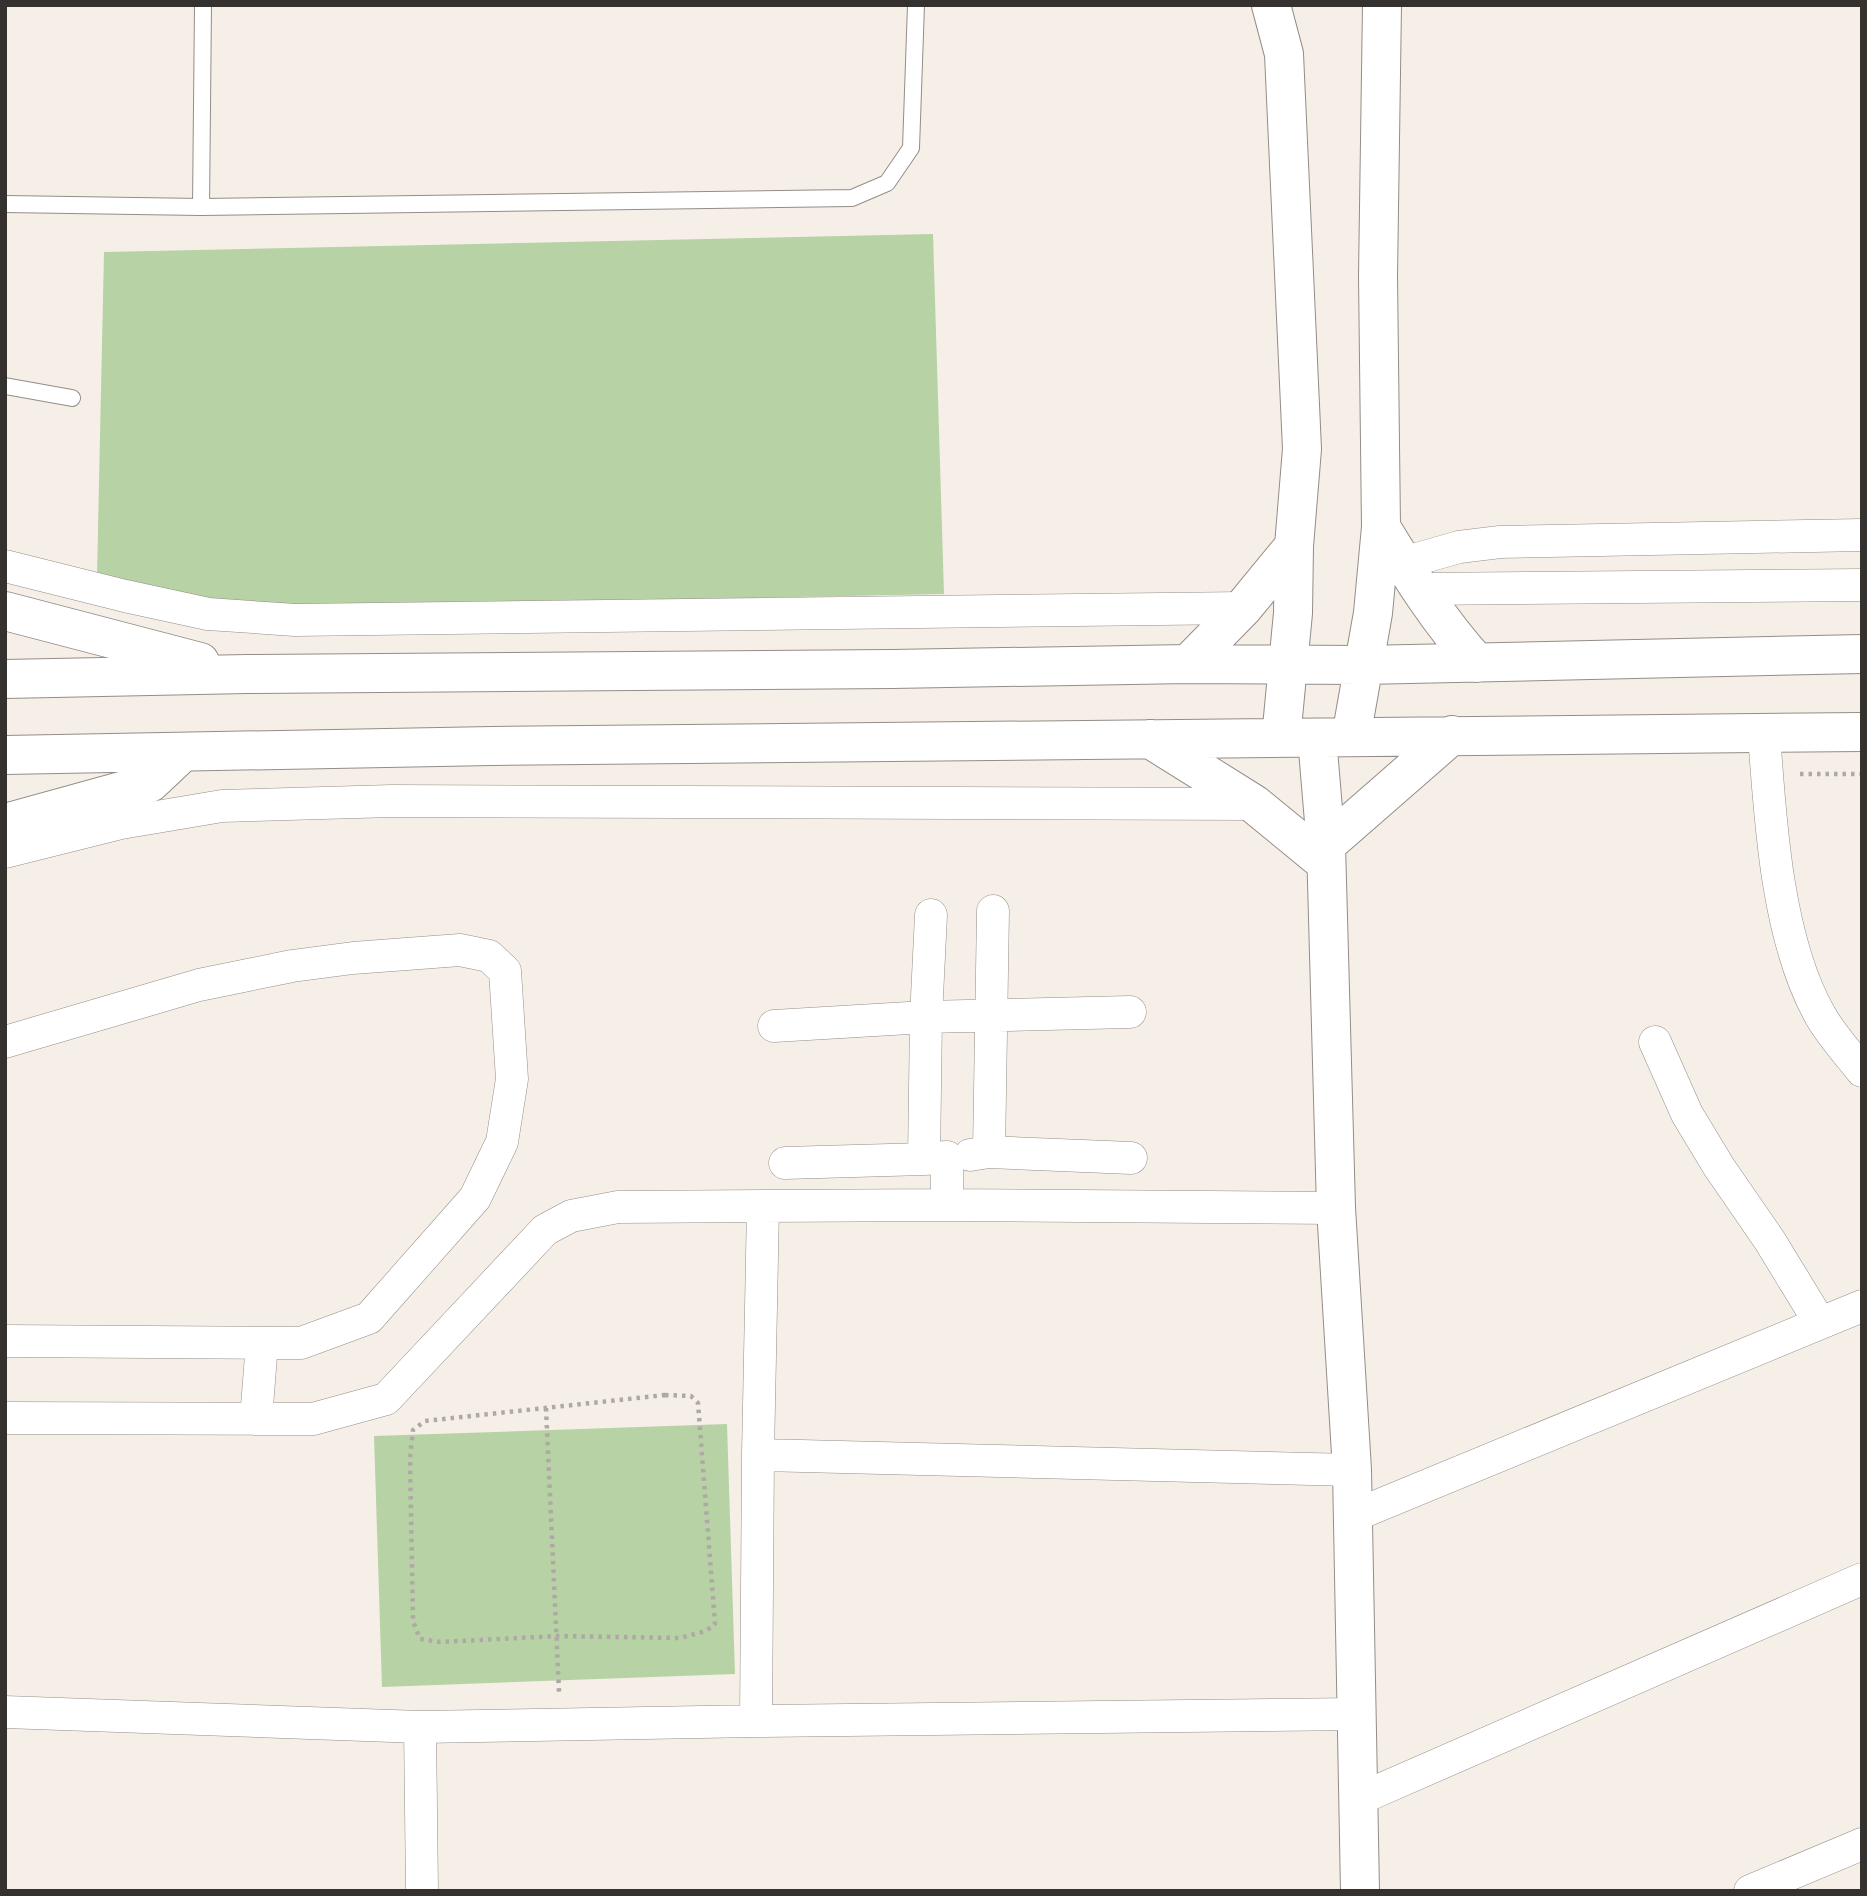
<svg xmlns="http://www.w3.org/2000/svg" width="1867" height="1896" font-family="Lato,sans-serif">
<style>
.green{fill:#b7d2a5}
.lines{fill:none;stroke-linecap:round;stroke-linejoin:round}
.lane-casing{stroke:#948d87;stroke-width:18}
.street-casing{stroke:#948d87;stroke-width:33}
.secondary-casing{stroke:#948d87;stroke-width:40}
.path{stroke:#afa9a4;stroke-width:4.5;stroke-dasharray:3.5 5;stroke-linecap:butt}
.lane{stroke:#fff;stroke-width:16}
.street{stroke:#fff;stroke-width:32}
.secondary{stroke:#fff;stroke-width:38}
</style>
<rect width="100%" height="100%" fill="#f6efe8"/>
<path class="green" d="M933 234 944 594 238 609 97 576 104 252Z
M727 1424 735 1674 382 1687 374 1436Z"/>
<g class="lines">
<g class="lane-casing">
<path id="lane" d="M5 204 201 207 852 198 887 183 911 148 916 5
M201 207 203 5
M5 386 72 398"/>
</g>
<g class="street-casing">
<path id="street" d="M1403 563 1459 547 1500 542 1862 535
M5 566 125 596 208 614 295 620 1243 608
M1419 589 1862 585
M1764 733C1770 820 1777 939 1820 1015 1831 1035 1848 1053 1862 1071
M5 852 121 823 222 806 392 801 1254 804
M931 915 926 1017 924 1159 947 1157V1205
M774 1026 926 1017 1130 1012
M5 1042 199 985 292 966 353 958 460 950 489 956 505 971 512 1079 502 1142 475 1198 369 1318 301 1343 5 1341
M1655 1042 1687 1114 1719 1167 1770 1241 1820 1323
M989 1152 993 911
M970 1155 989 1152 1131 1158
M785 1163 924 1159
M5 1418 313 1419 386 1399 545 1230 571 1216 618 1207 947 1205 1336 1208
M256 1419 262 1343
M758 1455 763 1207
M1352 1470 758 1455 756 1721 1357 1714
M1353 1516 1862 1306
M5 1712 420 1727 756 1721
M420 1727 422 1891
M1359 1799 1862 1579
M1750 1891 1862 1844"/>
</g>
<g class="secondary-casing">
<path id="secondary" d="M1271 5 1284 54 1302 449 1294 546 1293 613 1281 738
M1381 527C1410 575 1439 621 1477 663
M5 611 200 662
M1188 664 1243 608 1294 546
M5 679 247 674 892 669 1188 664 1363 665 1862 654
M1351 737 1373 613 1381 527 1378 276 1382 5
M1317 738 1326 845 1336 1208 1352 1470 1360 1891
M1150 739 1254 804 1326 863
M5 755 492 746 1862 732
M5 823 150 783 183 752
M1326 845 1452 735"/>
</g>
<path class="path" d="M1800 774H1862
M665 1395 691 1396 698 1403 715 1624 706 1631 680 1638 556 1636 440 1642 420 1639 413 1621 410 1458 413 1430 425 1421Z
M546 1408 559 1692"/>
<use href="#lane" class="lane"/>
<use href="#street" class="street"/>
<use href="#secondary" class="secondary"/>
</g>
<rect width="1867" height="1896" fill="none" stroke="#34312f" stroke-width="14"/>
</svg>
